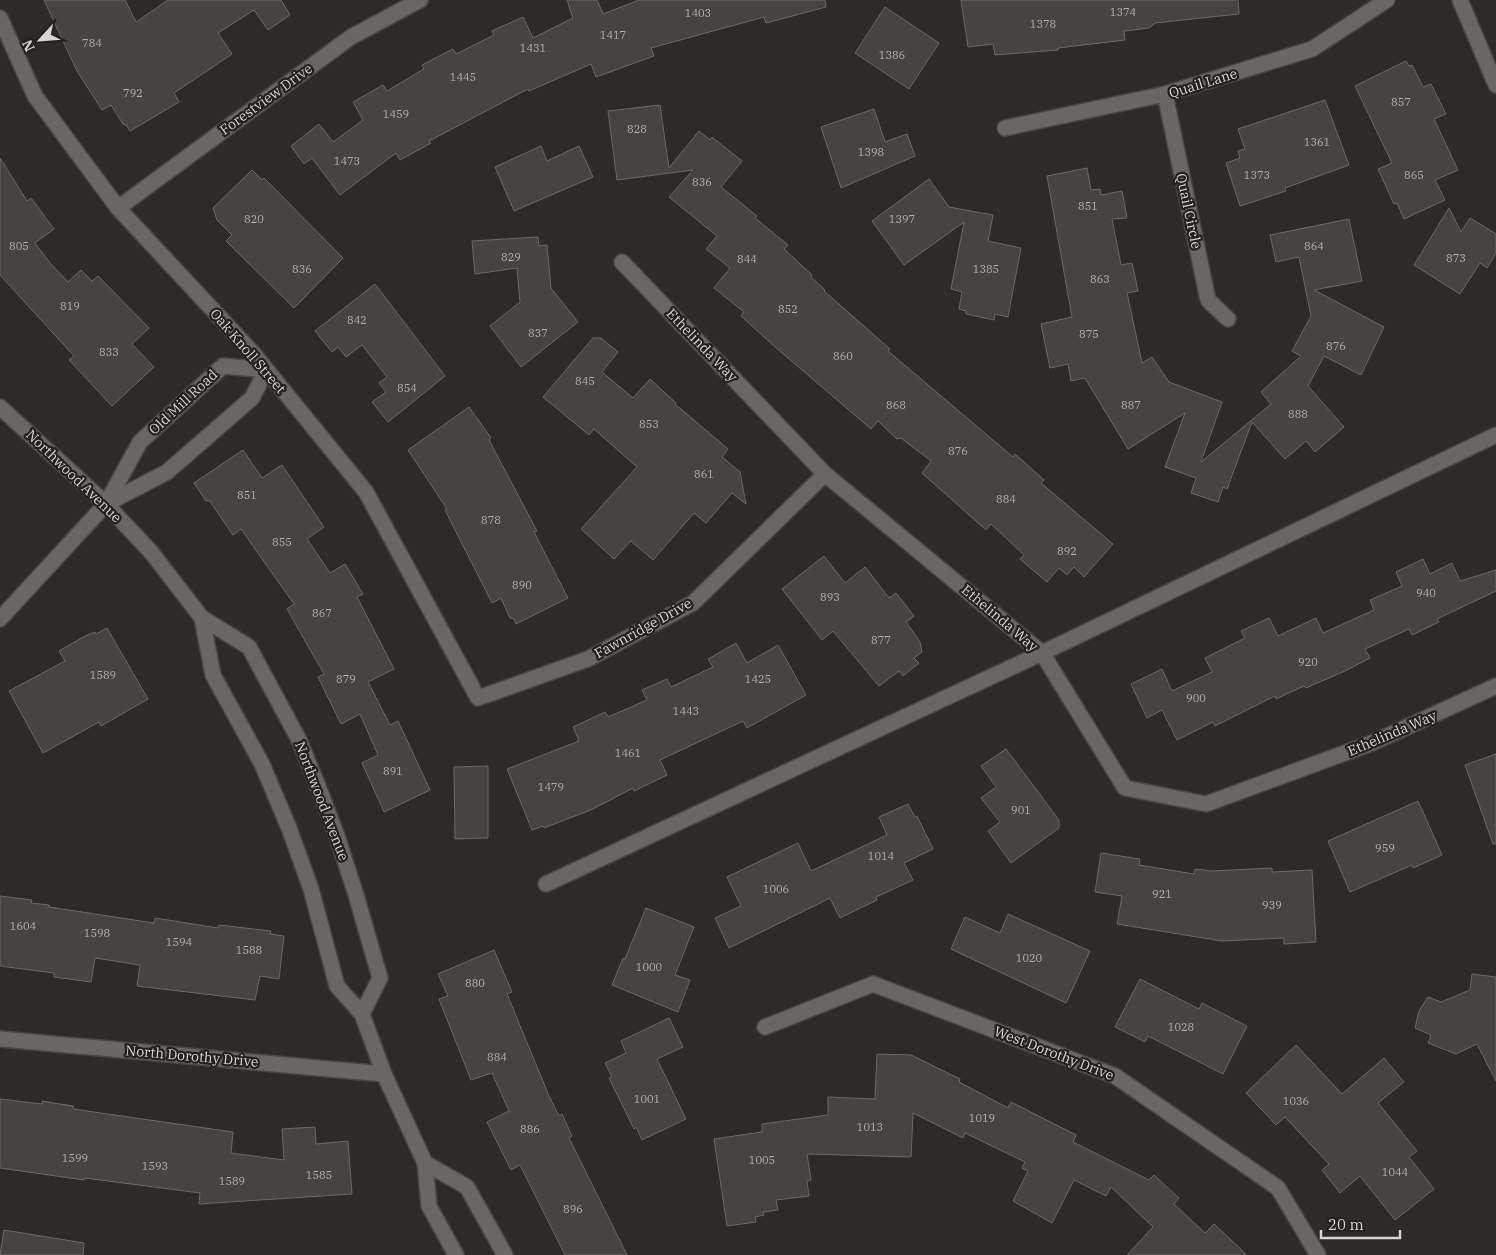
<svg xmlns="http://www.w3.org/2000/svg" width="1496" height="1255" font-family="'IBM Plex Serif',serif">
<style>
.building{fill:#474342;stroke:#6d6967}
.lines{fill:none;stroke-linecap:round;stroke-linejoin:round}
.minor-casing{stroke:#484544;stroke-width:18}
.minor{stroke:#696664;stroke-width:15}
.labels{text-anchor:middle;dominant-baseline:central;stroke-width:4.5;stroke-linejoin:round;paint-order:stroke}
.number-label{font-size:11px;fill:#b4b1b0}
.street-label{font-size:14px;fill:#d8d6d5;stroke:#23201f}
</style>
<rect width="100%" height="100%" fill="#2d2a28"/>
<path class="building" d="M44 0H125L136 22 168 0H281L290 15 268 30 254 10 218 33 232 54 174 93 179 102 130 131 126 125 123 124 111 105 102 110 77 71Z
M567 0H597L603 14 639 0H825L826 7 766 23 764 17 651 48 654 56 596 77 591 64 529 91 528 89 429 141 431 143 400 160 396 153 340 195 312 158 304 164 291 146 319 124 333 142 363 120 353 102 383 85 387 91 424 69 422 65 453 49 456 54 494 35 492 31 523 17 533 38 573 18Z
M961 0H1238L1239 14 1155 23 1149 28 1124 31 1125 40 1058 48V50L995 55 993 44 968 47Z
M885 7 939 43 909 89 855 53Z
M1406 61 1409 66 1412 65 1423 87 1431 84 1446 114 1434 119 1458 170 1435 180 1445 200 1404 219 1397 203 1394 204 1378 169 1392 163 1355 86Z
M1325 100 1349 165 1285 188 1286 191 1240 206 1226 163 1240 158 1238 151 1245 149 1238 129Z
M660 105 669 168 699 131 710 140 712 137 742 161 721 187 757 216 755 218 788 245 784 249 812 275 811 277 825 290 824 291 890 349 888 351 1013 457 1015 454 1044 480 1041 483 1113 544 1084 577 1074 567 1067 575 1059 568 1047 582 1020 559 1024 555 991 524 986 530 922 473 931 461 901 438 897 439 878 421 871 429 774 346 741 316 744 312 714 288 730 268 706 249 717 236 669 197 693 170 617 180 608 111Z
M874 109 885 142 907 134 915 156 841 188 821 127Z
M541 146 547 161 579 146 593 177 514 211 495 167Z
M0 158 27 201 31 198 54 229 35 243 50 263 68 282 81 270 92 281 98 276 149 328 132 344 154 367 112 406 69 360 74 356 0 275Z
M1087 168 1091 190 1100 189 1101 195 1122 191 1127 218 1112 219 1121 265 1132 263 1138 291 1127 293 1142 363 1152 357 1169 382 1222 402 1201 462 1271 404 1261 392 1301 356 1292 351 1311 316 1299 257 1276 262 1270 235 1349 219 1362 281 1314 290 1384 327 1361 375 1324 356 1308 386 1344 427 1315 452 1306 441 1285 459 1252 422 1227 489 1223 487 1218 502 1191 493 1196 478 1165 467 1185 413 1128 449 1085 378 1071 381 1068 364 1050 368 1041 324 1072 317 1047 176Z
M252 170 262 180 264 178 343 258 294 308 226 241 232 235 217 220 213 208Z
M929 179 949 207 993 215 988 241 1021 248 1008 317 995 314 994 320 966 314V311L959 309 962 292 951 289 964 222 904 265 872 221Z
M1449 208 1461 232 1470 218 1496 234V253L1487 268 1480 263 1460 294 1414 265Z
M538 237 539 246 547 245 551 288 578 322 521 367 490 326 520 302 517 268 475 274 472 241Z
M375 284 445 376 388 422 372 402 386 392 379 383 387 377 362 345 346 357 338 347 332 352 315 331Z
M593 338H601L618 352 602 372 633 398 650 379 676 403 675 404 728 449 722 457 740 472 746 504 732 493 706 523 694 513 653 560 631 541 614 559 581 529 637 467 594 429 589 435 543 397Z
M469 407 491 438 489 440 537 531 534 532 568 598 516 624 514 619 510 618 501 598 492 603 445 510 447 509 408 450Z
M243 450 262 478 282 465 324 527 307 539 330 573 345 564 363 594 357 597 394 669 368 682 390 725 398 721 430 790 384 812 362 763 378 755 360 714 341 724 318 677 324 674 287 609 294 604 241 529 233 535 209 500 206 501 194 483Z
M824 556 845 583 865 567 889 598 896 593 914 616 906 622 920 642 922 652 914 658 919 663 903 676 899 671 879 686 833 631 822 640 782 589Z
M1423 559 1430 574 1452 563 1460 581 1496 570V591L1437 619 1439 622 1412 635 1409 629 1365 649 1370 658 1345 671 1306 688 1304 686 1276 699 1275 696 1215 726 1213 722 1177 740 1162 710 1147 718 1131 684 1162 669 1172 691 1212 672 1205 658 1245 638 1241 631 1269 618 1278 636 1316 618 1323 633 1374 610 1370 600 1402 586 1396 572Z
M107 628 148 699 101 726 99 722 43 753 9 691 65 661 59 651 85 636 95 632 96 634Z
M736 643 747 663 778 645 806 695 747 728 743 721 660 760 667 775 634 791 633 788 593 809 544 828 543 826 532 830 507 769 579 741 573 727 605 712 608 717 647 700 642 690 667 679 671 687 713 667 708 659Z
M1006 749 1059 820V828L1011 863 988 831 1000 822 981 798 996 787 981 766Z
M1496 754V844H1493L1465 765Z
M488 766V838L455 839 454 767Z
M1418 801 1442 855 1413 868 1412 865 1350 892 1328 841Z
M908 804 915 817 917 816 933 849 904 863 913 880 876 897 877 900 840 918 830 898 729 948 715 918 741 906 727 877 798 843 811 871 887 835 879 817Z
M1101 853 1140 859 1139 865 1194 874 1195 869 1212 871 1272 868V872L1312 870 1316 942 1284 944V938L1222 941 1117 924 1122 896 1095 892Z
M0 896 32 900 31 903 49 905V907L154 923 155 918 218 928 219 925 271 931 270 934 284 936 279 979 260 976 255 1000 137 986 140 965 95 958 91 982 54 977V973L0 966Z
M646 908 694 927 675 975 690 980 678 1012 612 985 623 958 625 959Z
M1008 914 1090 951 1066 1003 951 949 965 917 1000 933Z
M494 950 512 992 507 994 549 1096 559 1116 562 1114 572 1136 569 1138 627 1255H565L520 1165 511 1170 487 1122 509 1111 492 1073 471 1080 439 999 448 996 438 974Z
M1472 974 1496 977V1081L1477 1044 1456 1054 1428 1043 1431 1035 1415 1028 1419 1011 1428 997 1441 1002 1470 990Z
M1140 979 1199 1009 1202 1003 1247 1026 1223 1074 1148 1036 1145 1042 1115 1027Z
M669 1018 683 1047 657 1059 686 1119 642 1140 636 1127 634 1129 609 1078 612 1077 605 1063 626 1053 621 1041Z
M1296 1045 1342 1094 1384 1058 1404 1082 1378 1103 1417 1151 1409 1157 1434 1189 1395 1220 1360 1176 1340 1193 1322 1170 1329 1164 1285 1117 1276 1125 1246 1093Z
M877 1054 911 1055 960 1079 959 1082 1008 1108 1011 1102 1076 1135 1073 1142 1149 1180 1154 1175 1179 1198 1174 1204 1205 1233 1214 1224 1247 1255H1127L1153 1227 1111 1187 1106 1196 1074 1180 1052 1223 1013 1201 1028 1171 1022 1168 1025 1162 965 1133 963 1138 913 1113 911 1157 807 1154 811 1180 807 1181 809 1196 776 1200 778 1210 763 1212 764 1215 755 1217 756 1222 727 1226 714 1139 762 1132V1124L828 1115V1097L875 1099Z
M0 1099 42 1104V1101L73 1106V1109L233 1132 231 1153 284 1160 282 1129 315 1127 316 1144 348 1141 352 1194 199 1204 200 1193 85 1178 84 1180 0 1168Z
M4 1230 84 1243 83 1255H0Z"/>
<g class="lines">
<g class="minor-casing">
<path id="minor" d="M1460 0 1496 85
M0 18 35 96 118 208 252 352 366 492 478 698 588 659 693 603 825 474
M1165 94 1208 300 1228 319
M1005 128 1165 94 1312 49 1387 0
M118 208 351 37 420 0
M622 262 825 474 1042 653 1125 788 1206 804 1372 743 1496 686
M0 407 106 504 151 552 202 618 249 647 298 738 316 781 337 836 356 895 380 978 362 1014
M202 618 213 675 262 764 289 828 311 889 337 986 362 1014 384 1074 425 1163 429 1206 456 1255
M0 619 106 504 140 442 223 366 266 370 252 398 167 472 106 504
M546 884 1042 653 1496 435
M765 1027 873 984 1115 1076 1278 1188 1318 1255
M0 1039 384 1074
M425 1163 467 1187 505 1255"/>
</g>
<use href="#minor" class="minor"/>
</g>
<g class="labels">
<g class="number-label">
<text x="1123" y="12">1374</text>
<text x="698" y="13">1403</text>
<text x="1043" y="24">1378</text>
<text x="613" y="35">1417</text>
<text x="92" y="43">784</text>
<text x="533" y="48">1431</text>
<text x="892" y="55">1386</text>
<text x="463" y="77">1445</text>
<text x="133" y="93">792</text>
<text x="1401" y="102">857</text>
<text x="396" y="114">1459</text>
<text x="637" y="129">828</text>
<text x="1317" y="142">1361</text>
<text x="871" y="152">1398</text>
<text x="347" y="161">1473</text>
<text x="1257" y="175">1373</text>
<text x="1414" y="175">865</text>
<text x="702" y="182">836</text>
<text x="1088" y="206">851</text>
<text x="254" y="219">820</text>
<text x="902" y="219">1397</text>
<text x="19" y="246">805</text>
<text x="1314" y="246">864</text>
<text x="511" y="257">829</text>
<text x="1456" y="258">873</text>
<text x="747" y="259">844</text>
<text x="302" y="269">836</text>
<text x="986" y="269">1385</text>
<text x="1100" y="279">863</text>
<text x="70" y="306">819</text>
<text x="788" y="309">852</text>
<text x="357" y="320">842</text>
<text x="538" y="333">837</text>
<text x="1089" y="334">875</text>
<text x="1336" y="346">876</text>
<text x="109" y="352">833</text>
<text x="843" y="356">860</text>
<text x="585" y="381">845</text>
<text x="407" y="388">854</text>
<text x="896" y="405">868</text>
<text x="1131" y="405">887</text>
<text x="1298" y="414">888</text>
<text x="649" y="424">853</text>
<text x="958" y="451">876</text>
<text x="704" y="474">861</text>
<text x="247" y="495">851</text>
<text x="1006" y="499">884</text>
<text x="491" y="520">878</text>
<text x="282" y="542">855</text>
<text x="1067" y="551">892</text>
<text x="522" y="585">890</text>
<text x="1426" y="593">940</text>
<text x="830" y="597">893</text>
<text x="322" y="613">867</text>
<text x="881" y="640">877</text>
<text x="1308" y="662">920</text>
<text x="103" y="675">1589</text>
<text x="346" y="679">879</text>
<text x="758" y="679">1425</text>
<text x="1196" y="698">900</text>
<text x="686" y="711">1443</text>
<text x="628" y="753">1461</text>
<text x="393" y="771">891</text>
<text x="551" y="787">1479</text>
<text x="1021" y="810">901</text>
<text x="1385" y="848">959</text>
<text x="881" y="856">1014</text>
<text x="776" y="889">1006</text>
<text x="1162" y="894">921</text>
<text x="1272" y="905">939</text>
<text x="23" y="926">1604</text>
<text x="97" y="933">1598</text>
<text x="179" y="942">1594</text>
<text x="249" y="950">1588</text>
<text x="1029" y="958">1020</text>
<text x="649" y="967">1000</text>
<text x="475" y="983">880</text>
<text x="1181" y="1027">1028</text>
<text x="497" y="1057">884</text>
<text x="647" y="1099">1001</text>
<text x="1296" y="1101">1036</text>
<text x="982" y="1118">1019</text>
<text x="870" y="1127">1013</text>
<text x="530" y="1129">886</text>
<text x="75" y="1158">1599</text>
<text x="762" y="1160">1005</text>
<text x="155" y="1166">1593</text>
<text x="1395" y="1172">1044</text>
<text x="319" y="1175">1585</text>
<text x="232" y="1181">1589</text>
<text x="573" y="1209">896</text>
</g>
<g class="street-label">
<text transform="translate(1203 83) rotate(-17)">Quail Lane</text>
<text transform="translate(266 99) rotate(-36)">Forestview Drive</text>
<text transform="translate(1189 211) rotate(78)">Quail Circle</text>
<text transform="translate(702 345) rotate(46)">Ethelinda Way</text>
<text transform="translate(248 351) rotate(49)">Oak Knoll Street</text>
<text transform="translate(183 402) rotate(-43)">Old Mill Road</text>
<text transform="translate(74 476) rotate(44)">Northwood Avenue</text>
<text transform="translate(1000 618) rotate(40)">Ethelinda Way</text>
<text transform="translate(643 628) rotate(-29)">Fawnridge Drive</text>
<text transform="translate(1392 733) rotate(-23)">Ethelinda Way</text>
<text transform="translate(322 801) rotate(69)">Northwood Avenue</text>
<text transform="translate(1054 1053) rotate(21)">West Dorothy Drive</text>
<text transform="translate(192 1056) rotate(5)">North Dorothy Drive</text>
</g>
</g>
<g transform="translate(40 40) rotate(244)" stroke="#23201f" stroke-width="4" paint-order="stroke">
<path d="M0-4L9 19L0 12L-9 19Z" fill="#d8d6d5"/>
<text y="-8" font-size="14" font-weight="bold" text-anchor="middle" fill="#d8d6d5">N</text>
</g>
<path d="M1321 1230v8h79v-8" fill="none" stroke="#d8d6d5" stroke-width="2.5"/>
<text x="1328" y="1230" font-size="15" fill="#d8d6d5" stroke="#23201f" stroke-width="4" paint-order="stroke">20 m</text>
</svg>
